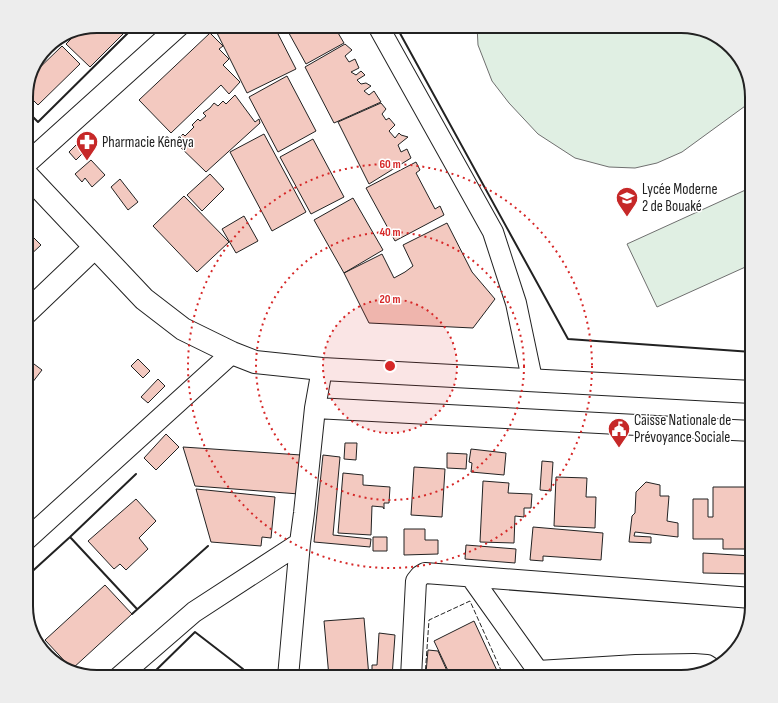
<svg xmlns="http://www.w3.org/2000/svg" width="778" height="703" font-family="'Sofia Sans Condensed',sans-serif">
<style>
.green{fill:#e0efe3;stroke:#6f6f6f}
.building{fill:#f3c9c0;stroke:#222}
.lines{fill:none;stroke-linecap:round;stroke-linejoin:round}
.street-casing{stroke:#222;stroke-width:22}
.secondary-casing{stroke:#222;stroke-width:24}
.street{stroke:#fff;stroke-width:20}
.secondary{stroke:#fff;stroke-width:22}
.fence{stroke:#222;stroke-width:1;stroke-dasharray:5 2;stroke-linecap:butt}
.wall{stroke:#222;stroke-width:2}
.ring{fill:none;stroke:#d62828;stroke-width:2;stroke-dasharray:2 4}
.labels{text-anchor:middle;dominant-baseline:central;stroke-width:3;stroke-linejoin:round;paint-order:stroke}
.poi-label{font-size:15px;fill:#222;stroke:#fff;text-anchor:start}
.rim{fill:none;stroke:#222;stroke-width:2}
.centre{fill:#d62828;stroke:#fff;stroke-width:2}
.ring-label{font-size:12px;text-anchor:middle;font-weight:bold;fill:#d62828;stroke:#fff;stroke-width:3;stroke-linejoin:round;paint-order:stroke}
</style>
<rect width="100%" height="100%" fill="#fff"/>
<path class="green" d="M477 26H682L708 31 731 47 747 69 752 97V101L682 152 657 163 635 168 609 167 575 158 538 134 509 103 492 81 478 45Z
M752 187V264L657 307 627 244Z"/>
<path class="building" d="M97 26 130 27 90 67 66 44 76 34Z
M220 26H274L296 69 247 93 215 29Z
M285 26H334L344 43 306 64Z
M210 33 223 46 219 49 229 59 223 65 240 82 229 94 221 85 171 133 139 100Z
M345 44 352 50 345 56 349 62 355 59 359 68 351 72 356 75 361 71 365 75 357 80 361 84 366 83 371 86 364 91 369 95 374 91 381 102 334 123 305 67Z
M62 46 80 64 38 105 26 93 30 77Z
M287 76 316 131 278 152 249 97Z
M235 95 255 122 259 119 260 123 206 172 175 142 183 134 185 136 194 127 192 125 198 119 200 121 206 116 203 113 210 108 214 103 218 106 223 101 226 104Z
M381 103 386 109 382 114 386 120 389 118 395 125 389 131 395 138 399 133 401 135 408 137 398 145 401 152 407 149 411 158 369 184 338 122Z
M264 134 306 212 272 231 230 152Z
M313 139 344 197 311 214 280 157Z
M78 143 85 151 76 160 69 152Z
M91 160 105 175 92 187 85 178 82 182 75 174Z
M416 162 420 170 416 173 435 209 440 206 444 215 395 241 366 188Z
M210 174 224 189 202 211 187 195Z
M120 179 138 202 128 210 111 187Z
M184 196 229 242 197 272 153 226Z
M353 198 383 250 344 273 314 220Z
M244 216 258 241 236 253 222 229Z
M447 223 472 272 495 299 473 328 369 323 344 273 382 254 394 278 405 272 413 266 403 245Z
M34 238 41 245 26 259V246Z
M138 359 150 371 143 378 131 366Z
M30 361 42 370 32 383 26 378V365Z
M158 379 165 386 148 403 141 397Z
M166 434 179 447 156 470 144 458Z
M345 443H357L356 460 344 459Z
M183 447 301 455 299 494 195 486Z
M471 449 506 453 504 475 471 472 472 463 469 462Z
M447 453 467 454 466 469 447 468Z
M323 455 340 457 333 535 371 539 370 547 314 542Z
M542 461 553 462 551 491 540 490Z
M414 467 445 469 442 517 411 515Z
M343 473 363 475V485L390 487 389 503H384V509L383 507 372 506 371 535 338 533Z
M556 477 587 478 586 497H596L595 528 554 526Z
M483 481 509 483 508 493 532 494 531 508H524V517L515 516 514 543 480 542Z
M646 482 660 485V496H669L667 521 678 523V537L635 532 634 536 651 537V543L629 542 632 516 635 513 636 492Z
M713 487H750L749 549H723V539H693V499H708V517H713Z
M196 489 275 497 271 538 262 537 261 546 211 542Z
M136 499 156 521 139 538 148 549 126 570 120 564 114 569 88 541Z
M533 527 603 533 601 560 543 556V561L530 560Z
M404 529H425V540H438V554L404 555Z
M373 537H387V551H373Z
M466 545 516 549 515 563 465 559Z
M703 553 752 556V574L703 573Z
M105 585 132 614 72 669 45 640Z
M364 618 369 677H329L324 621Z
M474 621 499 675 495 677H451L434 641Z
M379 633 395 635 392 677H372V665H377Z
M428 650 438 651 448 673H426Z"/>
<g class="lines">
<g class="street-casing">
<path id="street" d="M378 26 493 232 516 303 532 379
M26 164 179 26
M315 408 752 431
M26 540 232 353
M471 577 538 671 541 677
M119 677 194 612 300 543
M288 677 300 543 304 513 315 408 322 369
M411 677 416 581 420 576 425 573 752 598
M539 677 538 671 636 665 694 664 707 665 713 669"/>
</g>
<g class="secondary-casing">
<path id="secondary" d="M26 174 144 299 183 329 232 353 255 362 322 369 752 392
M26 313 95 247"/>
</g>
<use href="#street" class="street"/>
<use href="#secondary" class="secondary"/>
<path class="fence" d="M425 677 429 620 470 601 504 677"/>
<path class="wall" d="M396 26 568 339 752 352
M26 110 38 122 135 26
M70 537 137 609
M26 577 70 537 136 474
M132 614 208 546
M149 677 195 632 243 669 242 677"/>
</g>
<circle cx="390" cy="366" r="67" fill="#d62828" fill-opacity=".12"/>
<g class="ring">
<circle cx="390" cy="366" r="67"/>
<circle cx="390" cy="366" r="134"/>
<circle cx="390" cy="366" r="202"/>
</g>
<defs>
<g id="pharmacy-pin" transform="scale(1.15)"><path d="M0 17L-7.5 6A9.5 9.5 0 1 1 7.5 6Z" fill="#c62828" stroke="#fff"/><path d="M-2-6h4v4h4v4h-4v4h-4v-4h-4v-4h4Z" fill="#fff"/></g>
<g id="school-pin" transform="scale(1.15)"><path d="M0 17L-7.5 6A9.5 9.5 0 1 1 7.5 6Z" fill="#c62828" stroke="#fff"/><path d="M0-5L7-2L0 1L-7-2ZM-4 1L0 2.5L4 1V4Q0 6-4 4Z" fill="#fff"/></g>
<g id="civic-pin" transform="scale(1.15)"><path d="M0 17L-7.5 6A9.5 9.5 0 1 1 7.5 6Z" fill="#c62828" stroke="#fff"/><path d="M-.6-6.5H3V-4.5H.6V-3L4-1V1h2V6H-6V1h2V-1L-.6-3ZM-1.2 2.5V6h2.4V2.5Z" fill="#fff"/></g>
</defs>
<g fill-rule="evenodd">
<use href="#pharmacy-pin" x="87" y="142"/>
<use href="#school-pin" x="627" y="198"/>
<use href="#civic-pin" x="619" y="429"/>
</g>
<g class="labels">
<g class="poi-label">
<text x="102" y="142">Pharmacie Kênêya</text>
<text x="642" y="189">Lycée Moderne<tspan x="642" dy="17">2 de Bouaké</tspan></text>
<text x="634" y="420">Caisse Nationale de<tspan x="634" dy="17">Prévoyance Sociale</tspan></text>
</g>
</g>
<path d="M0 0H778V703H0ZM97 33H681A64 64 0 0 1 745 97V606A64 64 0 0 1 681 670H97A64 64 0 0 1 33 606V97A64 64 0 0 1 97 33Z" fill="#ededed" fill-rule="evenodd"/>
<path class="rim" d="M97 33H681A64 64 0 0 1 745 97V606A64 64 0 0 1 681 670H97A64 64 0 0 1 33 606V97A64 64 0 0 1 97 33Z"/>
<circle cx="390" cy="366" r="6" class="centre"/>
<g class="ring-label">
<text x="390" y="168">60 m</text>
<text x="390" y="236">40 m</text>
<text x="390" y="303">20 m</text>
</g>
</svg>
